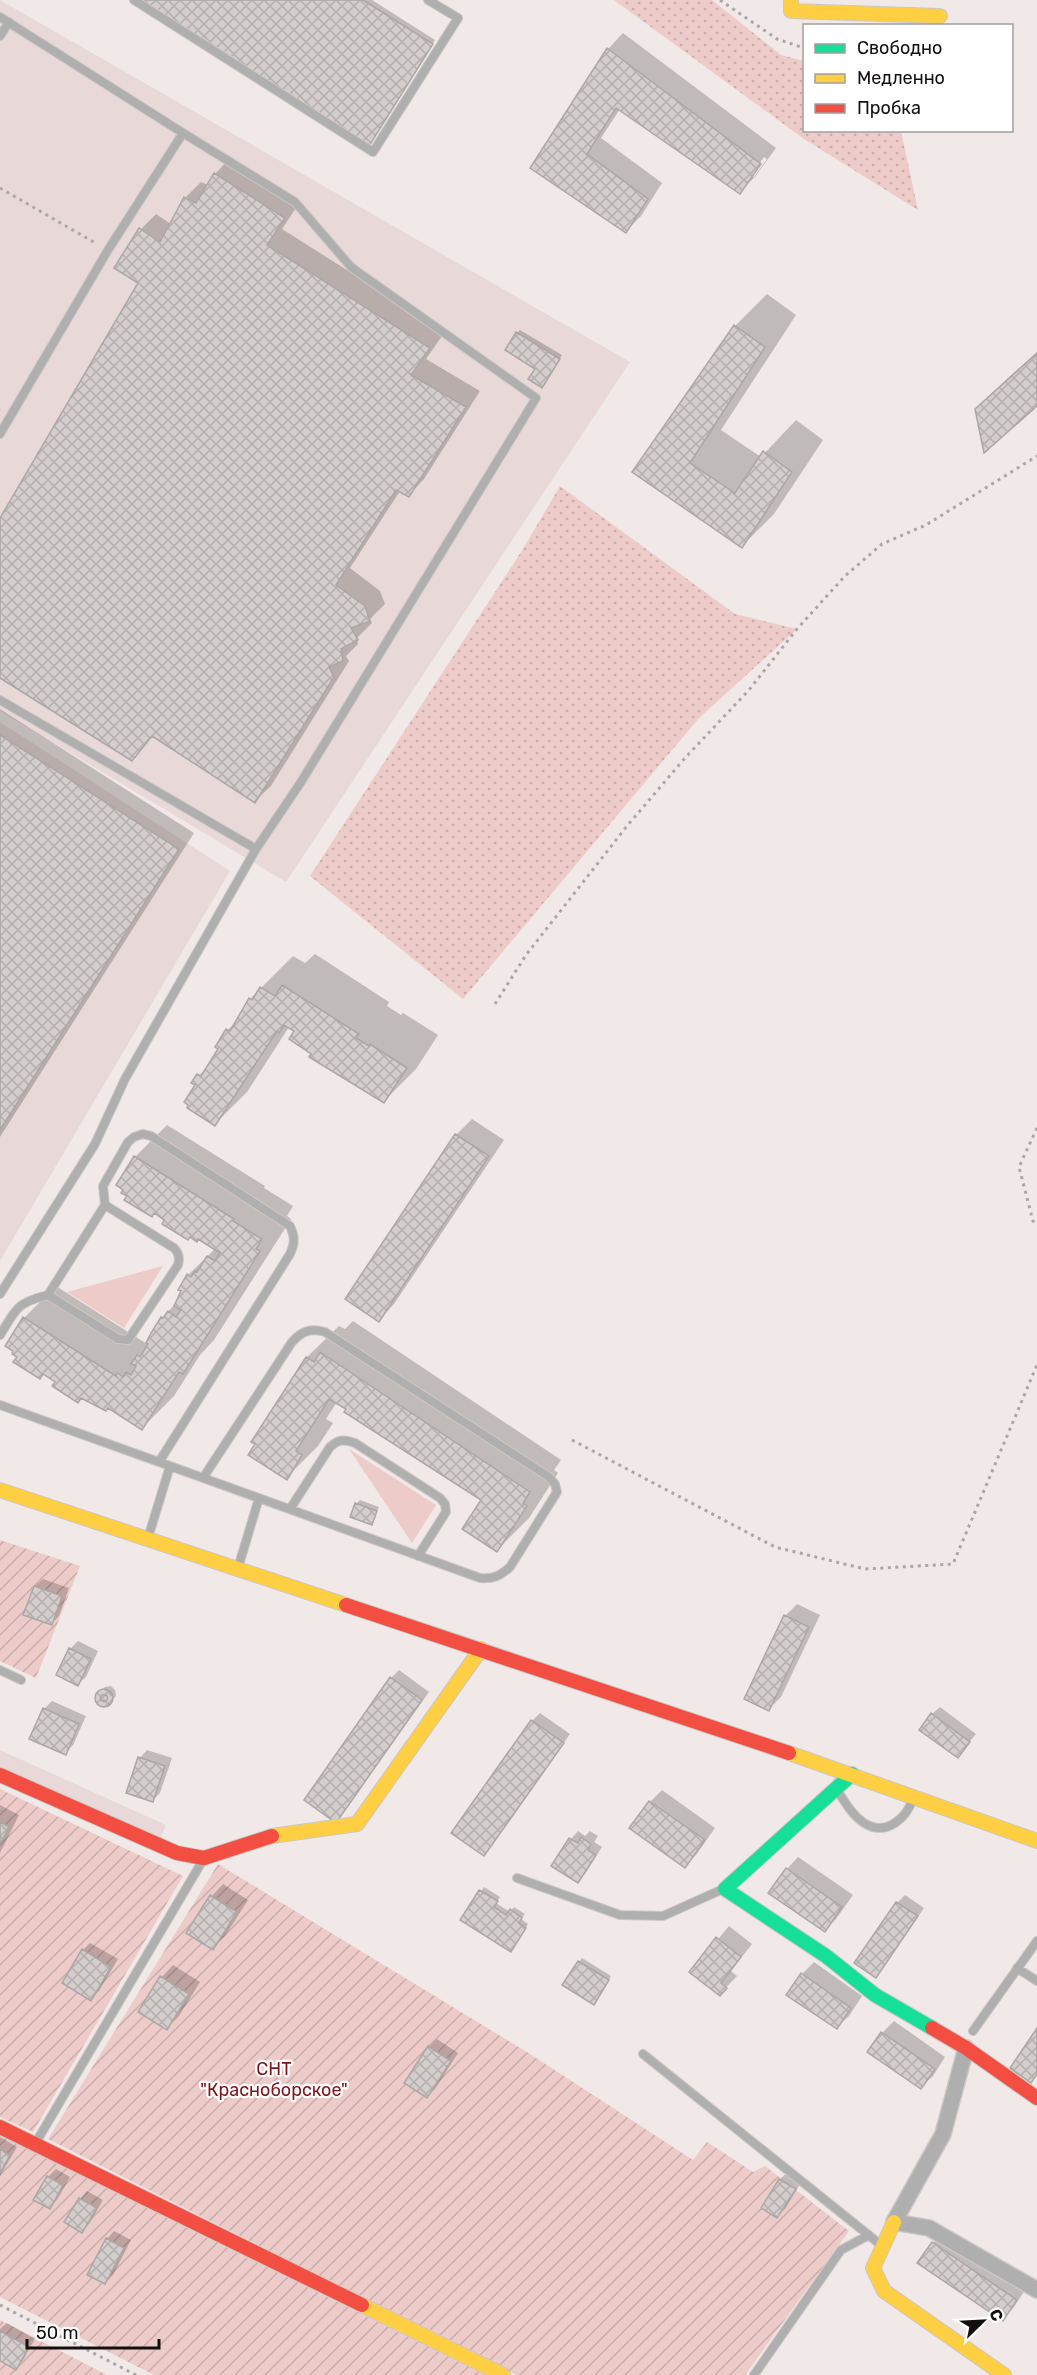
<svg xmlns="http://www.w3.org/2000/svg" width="1037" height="2375" font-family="Rubik,sans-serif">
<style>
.built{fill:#e8d9d8}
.grass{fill:url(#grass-dots)}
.park{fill:#edcbc8}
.garden{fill:url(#garden-furrows)}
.shadow{fill:#0003;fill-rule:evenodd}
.building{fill:url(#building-cross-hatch);stroke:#aca7a7;stroke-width:1.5}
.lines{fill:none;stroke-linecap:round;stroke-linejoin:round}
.lane-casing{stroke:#ccc7c6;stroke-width:10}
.street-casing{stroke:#ccc7c6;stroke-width:18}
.fast-casing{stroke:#ccc7c6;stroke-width:16}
.slow-casing{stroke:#ccc7c6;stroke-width:16}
.jam-casing{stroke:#ccc7c6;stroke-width:16}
.path{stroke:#a9a7a7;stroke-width:3;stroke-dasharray:3 4.5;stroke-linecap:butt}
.lane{stroke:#afafaf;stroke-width:8}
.street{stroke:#afafaf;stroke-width:15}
.fast{stroke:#16e098;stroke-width:14}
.slow{stroke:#ffcf43;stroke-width:14}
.jam{stroke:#f24e42;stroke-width:14}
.labels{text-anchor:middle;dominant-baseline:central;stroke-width:4.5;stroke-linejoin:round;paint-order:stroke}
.park-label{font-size:18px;fill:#7d151d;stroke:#fff}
</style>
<defs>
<pattern id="grass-dots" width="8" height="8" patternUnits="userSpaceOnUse" patternTransform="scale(1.5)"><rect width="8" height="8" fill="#edcbc8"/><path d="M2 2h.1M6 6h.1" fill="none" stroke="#caadab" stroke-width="1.8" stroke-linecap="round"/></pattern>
<pattern id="garden-furrows" width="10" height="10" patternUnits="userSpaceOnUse" patternTransform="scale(1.5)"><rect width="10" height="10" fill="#edcbc8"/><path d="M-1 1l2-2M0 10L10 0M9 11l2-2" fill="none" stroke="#caadab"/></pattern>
<pattern id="building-cross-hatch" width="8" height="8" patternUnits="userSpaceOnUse" patternTransform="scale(1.5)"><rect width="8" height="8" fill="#d3cdcc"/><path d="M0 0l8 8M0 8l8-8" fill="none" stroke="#b4afae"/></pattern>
</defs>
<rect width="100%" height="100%" fill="#f0e9e8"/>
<path class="built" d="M0 0 630 362 286 882 0 711Z
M0 722 230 871 0 1261Z
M0 1750 166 1825 159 1840 0 1768Z"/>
<path class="grass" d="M614 0H712L781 55 804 61V130L901 131 918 210 804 139Z
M560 486 735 614 797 629 699 718 463 999 310 876 523 549Z"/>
<path class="park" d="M163 1266 124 1328 67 1292Z
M349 1449 436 1505 412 1543Z"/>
<path class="garden" d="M0 1540 80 1566 36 1678 0 1661Z
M0 1789 183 1876 33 2132 0 2117Z
M218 1864 530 2054 693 2160 707 2142 753 2172 765 2166 849 2231 745 2375H516L48 2139Z
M0 2135 486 2375H154L0 2297Z
M0 2320 107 2375H0Z"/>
<path class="shadow" d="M142 0H372L435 40 372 141Z
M623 33 776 148 755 177 739 192 620 109 601 138 662 183 641 216 625 232 532 167 608 49ZM764 157 767 159 754 177H750Z
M230 158 300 202 282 229 445 332 426 359 480 391 424 479 409 495 400 491 350 568 380 591 385 604 370 619 372 623 357 638 358 644 346 656 349 661 271 786 255 801 154 735 131 759 0 676V521L140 283 141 229 156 214 171 224 185 198 201 182 208 185 215 174Z
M767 294 796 315 721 430 761 457 796 420 823 440 774 514 742 546 634 472 735 326Z
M520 330 562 355 545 382 517 333Z
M1037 352V404L976 409 1009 377Z
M0 709 194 833 0 1137Z
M315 954 389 1002 387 1006 401 1015 403 1013 438 1035 416 1069 384 1101 314 1053 296 1031 289 1027 247 1092 215 1124 197 1085 193 1083 212 1061 220 1048 217 1046 228 1030 238 1019 250 999 293 956 305 963Z
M472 1119 504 1140 394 1304 379 1320 347 1298 456 1135Z
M167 1125 265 1186 264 1188 293 1206 287 1216 291 1219 214 1340 200 1355 174 1396 142 1428 19 1357 24 1318 56 1286 147 1344 162 1318 177 1302 188 1275 216 1248 129 1196 125 1189 118 1185 135 1157Z
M353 1321 561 1460 554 1470 558 1473 529 1518 497 1550 483 1500 337 1402 326 1419 333 1423 318 1446 286 1478 253 1442 307 1357 339 1326 345 1329Z
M360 1500 379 1507 372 1523 356 1504Z
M43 1579 69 1588 59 1616 51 1624 25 1614 35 1586Z
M797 1604 820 1615 781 1697 769 1709 785 1616Z
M78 1641 98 1651 86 1677 78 1684 70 1649Z
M399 1670 429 1692 343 1813 336 1821 391 1678Z
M111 1686 115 1690 116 1696 108 1704H102L98 1701V1695L105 1687Z
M52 1701 86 1716 73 1745 65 1753 44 1709Z
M940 1707 976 1734 958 1756 932 1714Z
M540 1713 570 1734 491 1847 484 1854 453 1833 532 1721Z
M147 1750 172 1758 160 1793 153 1800 140 1758Z
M662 1790 715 1828 696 1855 685 1866 631 1828 650 1802Z
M0 1805 19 1815 0 1853Z
M578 1831 585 1836 590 1831 598 1836 594 1842 602 1847 585 1874 577 1881 571 1839Z
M798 1857 853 1895 836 1919 825 1930 787 1869Z
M223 1884 248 1900 225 1936 213 1948 188 1932 212 1896Z
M484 1887 500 1897 496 1903 510 1912 514 1907 525 1914 521 1919 528 1924 514 1947 462 1919Z
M905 1895 924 1908 883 1968 876 1976 857 1962 897 1903Z
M729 1926 752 1944 731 1971 737 1976 720 1994 691 1972Z
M90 1943 118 1959 99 1991 91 1999 83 1950Z
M582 1958 611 1976 597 1999 564 1985Z
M814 1962 862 1996 849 2016 837 2027 802 1974Z
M173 1965 200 1982 179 2016 167 2028 140 2012 162 1977Z
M894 2021 945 2057 933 2076 921 2087 882 2033Z
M437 2039 458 2053 435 2089 427 2096 429 2047Z
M0 2137 17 2147 0 2176Z
M56 2169 70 2177 57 2200 50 2207 48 2177Z
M788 2172 802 2181 785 2209 777 2216 763 2207 780 2179Z
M87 2191 103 2200 89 2224 82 2231 80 2199Z
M114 2231 131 2240 113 2275 105 2283 107 2239Z
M944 2231 1027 2287 1014 2307 1002 2319 933 2243Z
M7 2323 35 2339 23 2360 16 2368 0 2359V2329Z"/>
<path class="building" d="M139 0H363L433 44 369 146Z
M607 48 761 164 740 194 616 108 587 154 648 199 626 233 530 168Z
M214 173 285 218 267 245 430 348 411 375 466 407 409 497 396 490 336 585 365 606 370 621 351 628 358 640 341 649 343 661 329 667 334 677 255 803 152 736 132 761 0 678V518L138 283 114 268 139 228 160 242 184 197 196 203Z
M734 325 765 347 690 463 735 493 763 451 792 472 742 548 632 472Z
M516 332 560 359 542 388 528 379 535 369 505 350Z
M1037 353V406L984 453 975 409Z
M0 735 179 849 0 1130Z
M282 985 359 1034 356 1038 369 1046 370 1044 407 1068 384 1103 309 1057 311 1054 289 1039 294 1031 284 1025 279 1033 277 1031 215 1126 187 1108 188 1105 184 1102 195 1085 191 1083 197 1074 201 1076 218 1049 215 1047 226 1029 230 1031 249 998 252 1000 260 987 275 996Z
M455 1134 489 1156 379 1322 345 1299Z
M134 1156 234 1219 233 1221 262 1239 256 1249 260 1251 183 1374 179 1372 142 1430 108 1408 106 1411 81 1398 78 1403 52 1386 55 1382 43 1374 40 1379 13 1362 17 1357 12 1354 13 1351 5 1346 23 1317 116 1376 117 1373 123 1377 126 1372 131 1375 136 1366 131 1364 137 1355 140 1357 148 1344 146 1343 151 1333 161 1317 163 1318 168 1311 176 1317 181 1310 174 1306 181 1291 178 1290 187 1274 191 1277 195 1271 197 1272 207 1256 215 1261 220 1253 198 1239 197 1242 190 1237 188 1240 162 1224 164 1220 154 1213 152 1217 124 1200 127 1196 121 1193 123 1190 116 1185Z
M320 1352 530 1492 523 1503 527 1506 497 1552 462 1529 481 1500 344 1412 346 1409 329 1399 296 1451 302 1455 287 1480 248 1455 255 1444 251 1442 306 1357 314 1362Z
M355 1503 377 1511 372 1525 350 1517Z
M34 1586 62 1596 52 1625 23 1615Z
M784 1615 809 1627 769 1711 744 1699Z
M69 1648 91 1659 78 1686 56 1675Z
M390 1677 422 1700 336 1823 304 1800Z
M95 1698a9 9 0 1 1 18 0a9 9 0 1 1-18 0Z
M100.5 1698a3.5 3.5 0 1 1 7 0a3.5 3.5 0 1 1-7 0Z
M43 1708 79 1724 66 1755 29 1739Z
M931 1713 970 1742 958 1758 919 1730Z
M531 1720 564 1743 484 1856 451 1833Z
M138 1757 165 1766 153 1802 126 1793Z
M649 1801 705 1840 685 1868 629 1828Z
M0 1822 9 1827 0 1844Z
M581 1837 591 1844 588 1850 596 1855 578 1883 551 1866 569 1838 578 1843Z
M786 1868 842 1907 825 1932 768 1893Z
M479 1890 498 1901 494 1907 506 1915 510 1909 522 1918 519 1923 526 1928 511 1952 460 1920Z
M210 1895 237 1912 213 1950 186 1933Z
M896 1902 918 1916 876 1978 854 1963Z
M716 1937 741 1957 721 1983 727 1988 720 1996 689 1972Z
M82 1949 111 1967 91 2001 62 1983Z
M578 1961 609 1980 594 2005 562 1985Z
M801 1973 851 2008 837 2029 786 1995Z
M160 1976 189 1994 167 2030 138 2012Z
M1037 2028V2074L1031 2083 1010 2068Z
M881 2032 935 2069 921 2089 867 2052Z
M428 2046 451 2061 427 2098 404 2083Z
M0 2149 10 2155 0 2173Z
M47 2176 63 2185 50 2209 33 2200Z
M779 2179 796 2189 777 2218 761 2208Z
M79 2198 97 2208 82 2233 64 2222Z
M106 2238 124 2248 105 2284 87 2275Z
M932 2242 1017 2300 1003 2321 917 2263Z
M0 2331 29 2347 16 2370 0 2361Z"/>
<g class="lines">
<g class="lane-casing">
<path id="lane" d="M134 0 373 152 458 18 428 0
M0 17 183 133 108 250 0 434
M0 36 9 22
M0 700 256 849 301 782 536 398 351 267 295 202 183 133
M0 1294 95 1144 125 1079 256 849
M48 1295 118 1339 128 1340 178 1265C180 1258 179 1253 174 1248L105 1205
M0 1335C17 1308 16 1303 48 1295L105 1205 103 1186 128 1142 134 1137 143 1134 151 1136 290 1226C295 1237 295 1243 290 1254L159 1462 170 1466 148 1538
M0 1405 159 1462
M170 1466 480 1578C494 1579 500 1576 510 1567L557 1492 555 1484 549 1477 325 1332C310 1328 302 1331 292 1342L203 1478
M290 1509 330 1447C339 1439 344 1439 355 1443L440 1498 445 1504 446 1512 418 1556
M238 1568 259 1498
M0 1670 21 1680
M837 1790C845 1802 852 1815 864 1823 886 1837 907 1818 913 1798
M517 1878 620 1915 663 1916 723 1889
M1017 1968 1037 1981
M973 2031 1037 1941
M643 2054 881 2245
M35 2144 203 1860
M754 2375 841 2250 869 2235"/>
</g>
<g class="street-casing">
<path id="street" d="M966 2048 943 2134 894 2222 929 2228 1037 2290"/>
</g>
<g class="fast-casing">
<path id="fast" d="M852 1774 725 1889 826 1956 875 1995 932 2028"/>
</g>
<g class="slow-casing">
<path id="slow" d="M791 0V11L940 16
M0 1490 346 1605
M789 1753 1037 1841
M272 1836 357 1824 481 1649
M894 2222 873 2268 884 2291 1004 2375
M362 2305 503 2375"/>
</g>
<g class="jam-casing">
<path id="jam" d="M346 1605 789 1753
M0 1775 177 1853 204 1858 272 1836
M932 2028 966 2048 1037 2098
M0 2127 362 2305"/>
</g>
<path class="path" d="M720 0 777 39 804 48
M0 188 97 244
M495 1004 526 955 627 826 685 758 749 690 797 629 845 576 882 544 926 525 1037 456
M1037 1128 1019 1167 1033 1221 1037 1225
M572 1440 775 1547 865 1569 953 1564 1037 1365
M0 2305 136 2375"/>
<use href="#lane" class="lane"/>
<use href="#street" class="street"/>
<use href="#fast" class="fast"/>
<use href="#slow" class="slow"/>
<use href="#jam" class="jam"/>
</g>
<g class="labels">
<g class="park-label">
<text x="274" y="2069">СНТ<tspan x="274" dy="21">"Красноборское"</tspan></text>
</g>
</g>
<rect x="803" y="24" width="210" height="108" fill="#ffffff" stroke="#a19f9f" stroke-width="1.5"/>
<rect x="815" y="44" width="30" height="9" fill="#16e098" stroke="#a19f9f" stroke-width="1.5"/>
<text x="857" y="54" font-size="18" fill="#140f0f">Свободно</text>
<rect x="815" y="74" width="30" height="9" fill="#ffcf43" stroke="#a19f9f" stroke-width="1.5"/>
<text x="857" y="84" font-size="18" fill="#140f0f">Медленно</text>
<rect x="815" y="104" width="30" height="9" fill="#f24e42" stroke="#a19f9f" stroke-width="1.5"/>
<text x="857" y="114" font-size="18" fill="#140f0f">Пробка</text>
<g transform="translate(983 2321) rotate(66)" stroke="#ffffff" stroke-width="4.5" paint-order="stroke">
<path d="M0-4.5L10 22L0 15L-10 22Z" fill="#140f0f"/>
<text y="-9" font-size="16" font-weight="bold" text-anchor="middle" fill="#140f0f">С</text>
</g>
<path d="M27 2339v9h132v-9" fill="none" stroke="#140f0f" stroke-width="3"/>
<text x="36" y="2339" font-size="18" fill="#140f0f" stroke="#ffffff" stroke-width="4.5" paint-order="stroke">50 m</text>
</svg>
